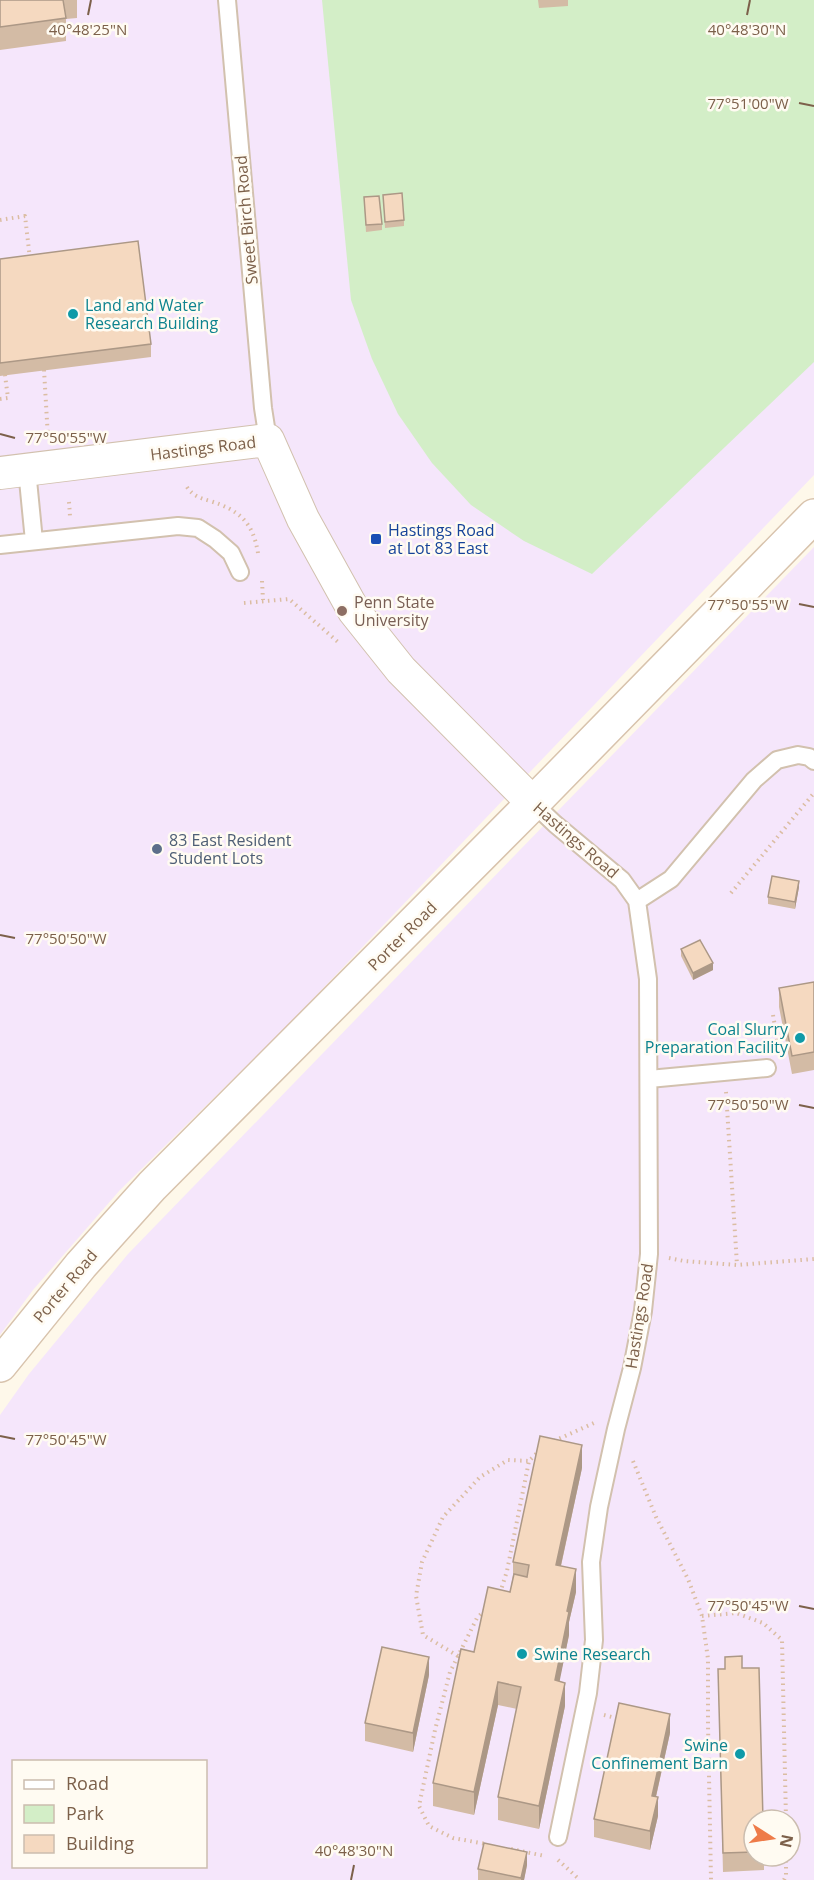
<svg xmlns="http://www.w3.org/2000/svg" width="814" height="1880" font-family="'Open Sans',sans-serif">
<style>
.education{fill:#f5e6fb;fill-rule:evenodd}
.green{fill:#d3eec7}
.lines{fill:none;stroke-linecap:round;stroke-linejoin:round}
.lane-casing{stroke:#d2c1ae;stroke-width:20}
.street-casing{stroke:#d2c1ae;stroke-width:34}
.secondary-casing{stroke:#d8c3ad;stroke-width:36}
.path{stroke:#dbbda2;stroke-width:4;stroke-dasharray:1.5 4.5;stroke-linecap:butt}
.lane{stroke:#fff;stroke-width:16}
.street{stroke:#fff;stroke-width:32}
.secondary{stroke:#fff;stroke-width:33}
.wall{fill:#d3bba5}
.shaded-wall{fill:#ac9886}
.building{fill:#f5d9c0;stroke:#ac9886;stroke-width:1.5}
.ticks{fill:none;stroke:#7c604a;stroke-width:2}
.culture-dot{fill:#0f9aa8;stroke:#fffbf2;stroke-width:2}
.transit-dot{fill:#1a4fb4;stroke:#fffbf2;stroke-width:2}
.education-dot{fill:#8d6e63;stroke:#fffbf2;stroke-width:2}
.service-dot{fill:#5c6f8a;stroke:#fffbf2;stroke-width:2}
.labels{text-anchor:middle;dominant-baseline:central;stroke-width:5;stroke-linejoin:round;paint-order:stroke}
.street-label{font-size:16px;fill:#7c604a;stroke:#fffbf2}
.culture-label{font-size:16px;fill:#0d838f;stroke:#fffbf2;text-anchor:start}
.transit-label{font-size:16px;fill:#164399;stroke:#fffbf2;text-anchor:start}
.education-label{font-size:16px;fill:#785e54;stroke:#fffbf2;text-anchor:start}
.service-label{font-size:16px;fill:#4e5e75;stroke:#fffbf2;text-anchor:start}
.ticks-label{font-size:15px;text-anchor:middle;fill:#7c604a;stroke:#fffbf2;stroke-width:5;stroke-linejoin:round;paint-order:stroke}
</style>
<rect width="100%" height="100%" fill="#fef8ea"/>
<path class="education" d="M0 0H814V475L287 1026 120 1190 33 1290 0 1335Z
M814 547V1880H0V1415L29 1374 128 1254ZM14 1762H206V1866H14ZM754 1820H790V1856H754Z"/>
<path class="green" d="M322 0H814V362L592 574 524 541 471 505 432 463 398 414 372 359 351 300Z"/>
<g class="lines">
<g class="lane-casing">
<path id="lane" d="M227 0 263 408 268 440
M27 470 34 541
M0 545 178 526 198 528 215 539 231 553 240 572
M533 803 555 824 622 880 637 901 648 979 649 1254 643 1311 632 1368 616 1429 599 1507 591 1562 594 1640 588 1693 558 1837
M637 901 671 879 754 780 777 760 798 755 809 757 814 761
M649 1079 767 1068"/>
</g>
<g class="street-casing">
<path id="street" d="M0 473 268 440 303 519 354 611 401 670 533 803"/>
</g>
<g class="secondary-casing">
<path id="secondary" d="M0 1365 81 1265 152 1186 533 803 814 516"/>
</g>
<path class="path" d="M0 220 25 216 30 259
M44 370 48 438
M0 399 8 398 5 375
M187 487C193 496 200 498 210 501 239 510 253 522 258 553
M69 502 70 516
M262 581 263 600
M244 603 289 599 338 642
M731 893 814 793
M773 1015 779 1050
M726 1092 737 1265
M669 1258 684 1261 737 1265 814 1259
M554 1441 594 1423
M633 1461 656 1517 688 1579 702 1616 708 1659V1724L711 1880
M500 1593 507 1571 529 1461 538 1452
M485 1610 477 1618 450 1672 435 1730 419 1806 429 1826 453 1838 486 1844
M702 1616 736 1613 763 1623 782 1640 786 1820
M458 1656 423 1635 416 1596 422 1562 443 1517 480 1477 508 1460 529 1461
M604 1715 620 1719
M511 1849 545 1856
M558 1860 580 1880
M784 1880 786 1876V1856"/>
<use href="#lane" class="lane"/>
<use href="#street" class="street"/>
<use href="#secondary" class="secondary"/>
</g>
<path class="wall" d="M0 0H77V18L66 19V41L0 50Z
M538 0H568V6L539 8Z
M383 195 404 220V226L385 228Z
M364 197 382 224V230L366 232Z
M0 259 151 344V357L0 376Z
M799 887 795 909 768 904V897Z
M681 949 713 970 693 980 681 956Z
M814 982V1070L792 1074 779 1007V988Z
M582 1468 561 1566 576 1592 569 1622V1635L559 1681 565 1706 539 1829 498 1820V1797L517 1709 498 1705 474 1815 433 1806V1783L474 1652 510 1592 513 1575V1562Z
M742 1668 754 1820V1856H764V1870L723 1872 718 1669Z
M429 1675 413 1752 365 1741V1723Z
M670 1733 656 1797 658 1816 650 1850 594 1837V1819Z
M527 1865 524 1880H478V1869Z"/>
<path class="shaded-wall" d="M799 881V887L795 909V902Z
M713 963V970L693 980V973Z
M582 1445V1468L556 1588V1565Z
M576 1569V1592L569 1622V1635L555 1704V1680L567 1611Z
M429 1657V1675L413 1752V1733Z
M498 1682V1705L474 1815V1792Z
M565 1683V1706L539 1829V1806Z
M670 1714V1733L652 1814V1796Z
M658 1797V1816L650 1850V1831Z
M527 1852V1865L524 1880H521Z"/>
<path class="building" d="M0 0H63L66 18 0 27Z
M402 193 404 220 385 222 383 195Z
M379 196 382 224 366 225 364 197Z
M138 241 151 344 0 363V259Z
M772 876 799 881 795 902 768 897Z
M700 940 713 963 693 973 681 949Z
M814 982V1052L792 1056 779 988Z
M540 1436 582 1445 556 1565 576 1569 567 1611 569 1612 555 1680 565 1683 539 1806 498 1797 521 1687 498 1682 474 1792 433 1783 461 1649 474 1652 488 1587 510 1592 514 1574 527 1577 529 1565 513 1562Z
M382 1647 429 1657 413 1733 365 1723Z
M742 1656V1668H759L763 1820H754V1852L723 1853 718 1669H725V1657Z
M619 1703 670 1714 652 1796 658 1797 650 1831 594 1819Z
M484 1843 527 1852 521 1878 478 1869Z"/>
<path class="ticks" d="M88 15 91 0M747 15 750 0M799 103 814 106M0 434 15 438M799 604 814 607M0 935 15 938M799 1105 814 1108M0 1436 15 1439M799 1606 814 1609M351 1880 354 1865"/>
<g class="culture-dot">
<circle cx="73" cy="314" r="6"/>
<circle cx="800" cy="1038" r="6"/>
<circle cx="522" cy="1654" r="6"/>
<circle cx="740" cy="1754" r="6"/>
</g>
<rect class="transit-dot" x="370" y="533" width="12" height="12" rx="3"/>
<circle class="education-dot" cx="342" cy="611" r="6"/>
<circle class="service-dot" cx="157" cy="849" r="6"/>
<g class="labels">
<g class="street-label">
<text transform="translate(246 220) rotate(-95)">Sweet Birch Road</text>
<text transform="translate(203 448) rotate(-7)">Hastings Road</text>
<text transform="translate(576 840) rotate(41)">Hastings Road</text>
<text transform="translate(402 936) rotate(-45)">Porter Road</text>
<text transform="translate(65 1286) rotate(-50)">Porter Road</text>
<text transform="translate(639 1316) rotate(-81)">Hastings Road</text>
</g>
<g class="culture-label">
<text x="85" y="305">Land and Water<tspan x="85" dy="18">Research Building</tspan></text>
<text x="788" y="1029" text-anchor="end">Coal Slurry<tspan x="788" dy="18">Preparation Facility</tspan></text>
<text x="534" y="1654">Swine Research</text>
<text x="728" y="1745" text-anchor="end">Swine<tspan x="728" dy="18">Confinement Barn</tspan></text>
</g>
<g class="transit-label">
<text x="388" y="530">Hastings Road<tspan x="388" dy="18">at Lot 83 East</tspan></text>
</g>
<g class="education-label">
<text x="354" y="602">Penn State<tspan x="354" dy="18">University</tspan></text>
</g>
<g class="service-label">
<text x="169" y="840">83 East Resident<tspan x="169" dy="18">Student Lots</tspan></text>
</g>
</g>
<g class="ticks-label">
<text x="88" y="35">40°48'25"N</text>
<text x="747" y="35">40°48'30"N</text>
<text x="748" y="109">77°51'00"W</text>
<text x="66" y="443">77°50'55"W</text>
<text x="748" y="610">77°50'55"W</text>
<text x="66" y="944">77°50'50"W</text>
<text x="748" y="1110">77°50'50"W</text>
<text x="66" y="1445">77°50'45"W</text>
<text x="748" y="1611">77°50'45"W</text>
<text x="354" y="1856">40°48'30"N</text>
</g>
<rect x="12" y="1760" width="195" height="108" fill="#fffbf2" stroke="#cbbdaf" stroke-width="1.5"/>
<rect x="24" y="1780" width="30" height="9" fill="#ffffff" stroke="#cbbdaf" stroke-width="1.5"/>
<text x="66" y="1790" font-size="18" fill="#7c604a">Road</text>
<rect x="24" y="1805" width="30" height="18" fill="#d3eec7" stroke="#cbbdaf" stroke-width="1.5"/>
<text x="66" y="1820" font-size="18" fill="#7c604a">Park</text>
<rect x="24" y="1835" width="30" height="18" fill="#f5d9c0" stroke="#cbbdaf" stroke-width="1.5"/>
<text x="66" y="1850" font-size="18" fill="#7c604a">Building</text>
<g transform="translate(772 1838) rotate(102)"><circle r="28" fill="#fffbf2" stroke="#cbbdaf" stroke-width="1.5"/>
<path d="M0-4.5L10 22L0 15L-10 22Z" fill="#ee7b49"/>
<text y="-9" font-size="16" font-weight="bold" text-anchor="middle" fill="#7c604a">N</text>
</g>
</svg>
